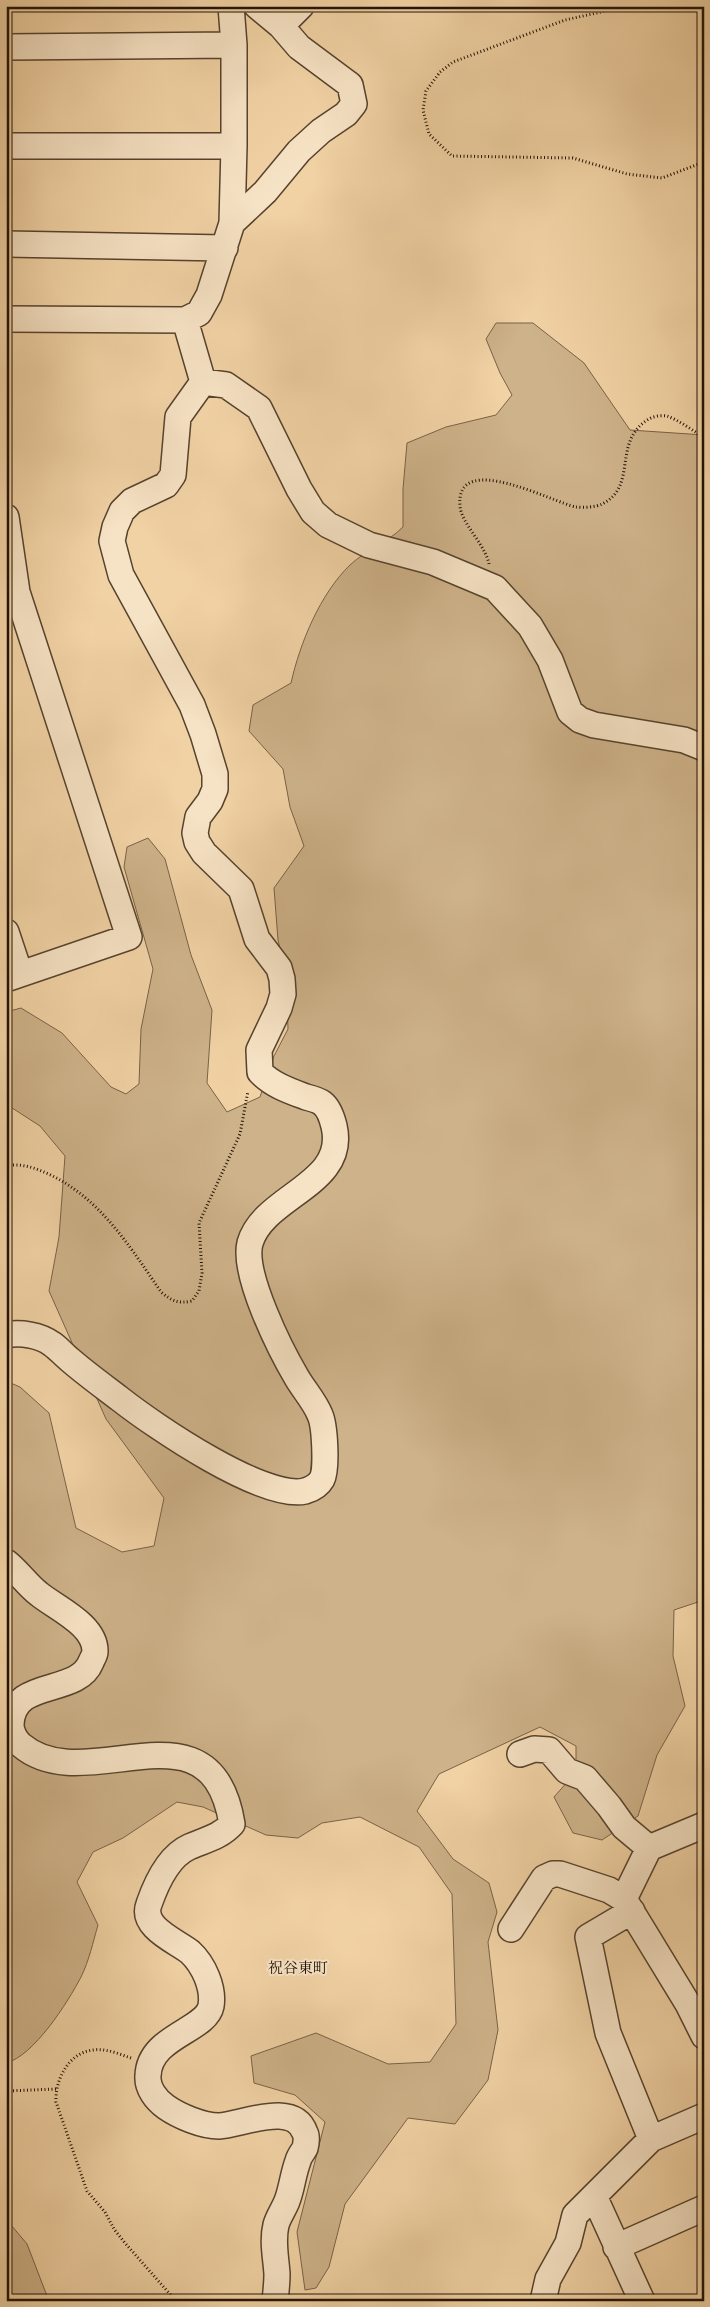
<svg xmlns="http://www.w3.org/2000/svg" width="710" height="2307" font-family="'Libre Caslon Text','Noto Serif JP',serif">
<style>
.green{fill:#ceb289;stroke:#786248}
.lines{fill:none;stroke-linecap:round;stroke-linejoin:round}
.minor-casing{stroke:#56432e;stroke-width:28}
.path{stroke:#221307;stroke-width:3;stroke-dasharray:1 2.5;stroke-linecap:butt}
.minor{stroke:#f6e2c4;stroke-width:25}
.labels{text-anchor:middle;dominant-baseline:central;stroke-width:4;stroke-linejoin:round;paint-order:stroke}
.quarter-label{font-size:15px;fill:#221307;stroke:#f6e2c4}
</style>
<rect width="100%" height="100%" fill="#f1d2a4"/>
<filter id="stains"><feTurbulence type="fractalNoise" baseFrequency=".004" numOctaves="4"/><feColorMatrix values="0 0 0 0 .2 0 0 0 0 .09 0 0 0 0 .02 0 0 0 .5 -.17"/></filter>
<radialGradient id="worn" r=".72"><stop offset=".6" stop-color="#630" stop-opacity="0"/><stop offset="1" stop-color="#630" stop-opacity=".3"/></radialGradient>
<path class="green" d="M496 323H533L584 363 630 430 704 435V1600L674 1610 673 1656 685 1706 657 1755 638 1816 602 1840 573 1833 554 1797 576 1772V1746L540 1727 439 1774 417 1811 453 1859 489 1883 497 1912 488 1942 498 2030 488 2080 455 2124 408 2118 345 2204 329 2267 316 2288 305 2290 297 2232 325 2122 295 2095 254 2083 251 2056 316 2033 388 2064 430 2062 456 2024 452 1894 419 1847 360 1817 322 1823 298 1838 266 1835 203 1807 177 1802 123 1838 93 1852 77 1882 98 1925C93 1942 89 1961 81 1977 68 2002 34 2056 6 2063V1381L20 1387 49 1413 76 1528 122 1552 154 1546 164 1498 106 1419 49 1291 59 1237 65 1156 40 1126 6 1104V1012L21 1008 62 1033 111 1087 126 1094 139 1084 141 1029 153 969 124 867 127 847 148 838 165 859 191 955 212 1010 207 1083 227 1112 260 1097 274 1056 288 1029 286 974 278 940 274 888 304 846 290 807 283 769 249 731 253 705 291 683C300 643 320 594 350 565 366 550 387 543 403 527V489L407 443 446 427 496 415 512 395 500 373 486 339Z
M6 2219 27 2244 49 2301H6Z"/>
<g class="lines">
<g class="minor-casing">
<path id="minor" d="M281 26 301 6
M6 47 234 45
M6 146H234
M232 223 265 192 299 151 321 131 346 114 354 104 350 85 299 47 281 26 257 6
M6 244 225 248
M6 319 185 320 199 313 209 295 232 223 234 146V45L231 6
M185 320 203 382 226 385 259 408 299 489 313 512 328 525 369 545 433 562 495 588 530 626 550 660 570 712 580 720 594 725 684 740 704 748
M6 517 17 592 129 937 6 979
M6 932 20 974
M6 1335C20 1332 40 1335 52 1344 58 1348 63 1354 69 1359 85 1373 103 1386 120 1399 153 1425 264 1501 305 1491 312 1489 318 1486 322 1479 327 1469 325 1426 320 1415 315 1402 304 1390 297 1378 281 1351 242 1274 250 1243 264 1195 348 1185 334 1126 332 1118 329 1108 322 1103 318 1100 310 1098 306 1097 290 1091 272 1085 260 1072L259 1050 279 1008 283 994 282 979 279 968 257 939 241 889 204 853 197 842 195 833 198 817 210 801 215 789V774L203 734 192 705 121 575 112 541 115 527 122 511 132 501 166 485 173 475 178 417 203 382
M6 1562C18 1571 27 1585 39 1594 56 1608 96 1625 95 1652 95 1655 92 1659 91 1662 77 1697 12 1677 11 1725 11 1732 16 1741 21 1745 86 1801 211 1693 232 1824 220 1837 205 1840 189 1847 169 1856 156 1884 149 1904 140 1927 176 1941 190 1952 204 1965 214 1988 211 2006 206 2031 149 2036 148 2076 147 2088 156 2100 166 2107 179 2116 202 2126 219 2126 241 2125 294 2100 305 2133 307 2136 306 2144 305 2148 303 2152 299 2156 298 2161 293 2174 292 2188 287 2201 284 2209 278 2217 276 2225 272 2241 276 2258 277 2274 277 2283 276 2292 275 2301
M520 1754 534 1749 549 1750 567 1771 585 1778 609 1806 624 1827 649 1848
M704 1825 649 1848 624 1899 688 2004 704 2036
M632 1911 588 1937 608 2033 651 2139
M511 1929 544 1878 553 1874H560L609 1890 624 1899
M594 2196 642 2301
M616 2247 704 2208
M543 2301 548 2279 568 2243 575 2215 651 2139 704 2116"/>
</g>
<path class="path" d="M628 6 565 20 453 62 440 72 426 91 423 110 429 134 452 156 573 158 627 174 662 178 704 162
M489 564C485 544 461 523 460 506 455 449 554 503 576 507 583 508 596 507 602 504 639 486 611 441 649 419 654 416 661 415 667 416 679 420 693 431 704 437
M6 1166C19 1163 32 1167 44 1172 98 1195 129 1245 161 1292 172 1301 178 1304 192 1301L199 1291 202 1273 199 1223 240 1134 248 1091
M131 2058C119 2054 106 2048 93 2050 68 2053 55 2080 56 2102L87 2191 105 2212 114 2229 125 2243 176 2301
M6 2091 56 2089"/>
<use href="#minor" class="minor"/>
</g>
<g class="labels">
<g class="quarter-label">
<text x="298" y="1967">祝谷東町</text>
</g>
</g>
<rect width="710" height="2307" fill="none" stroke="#f1d2a4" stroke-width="25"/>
<rect x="8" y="8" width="695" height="2292" fill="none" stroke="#221307" stroke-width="2.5"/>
<rect x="12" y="12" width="685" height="2282" fill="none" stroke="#221307"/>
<rect width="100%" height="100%" filter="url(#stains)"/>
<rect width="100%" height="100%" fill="url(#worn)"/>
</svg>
